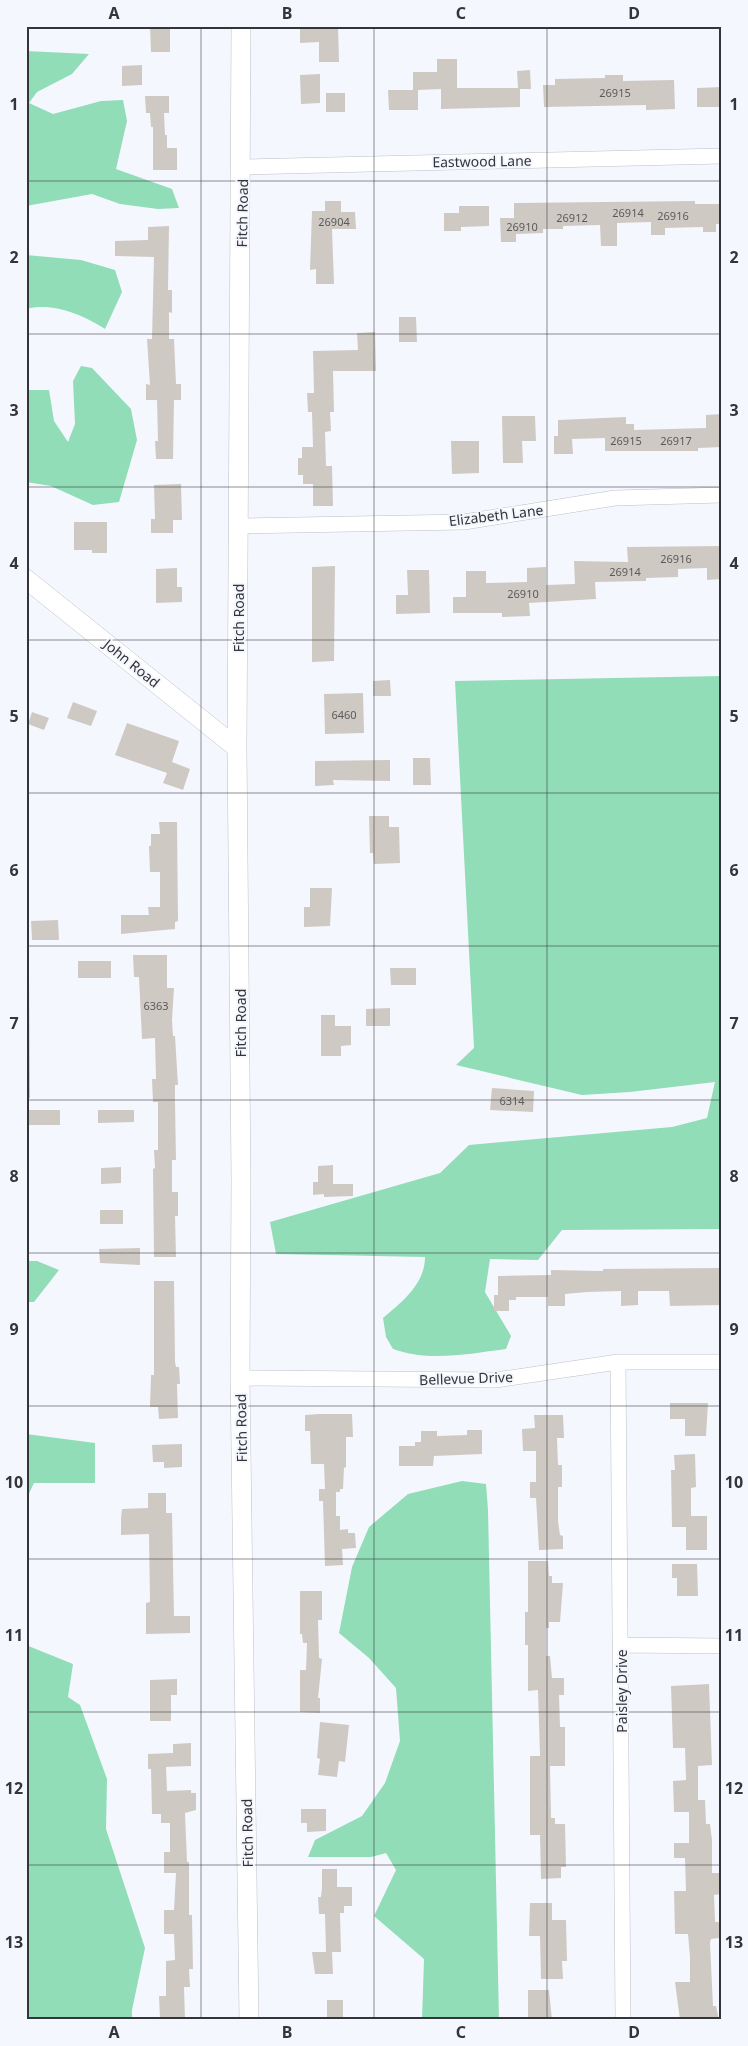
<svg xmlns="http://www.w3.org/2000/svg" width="748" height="2046" font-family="'Noto Sans',sans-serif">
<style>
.green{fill:#91ddb7}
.building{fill:#cfc9c3}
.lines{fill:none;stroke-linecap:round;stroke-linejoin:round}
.minor-casing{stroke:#bec0c7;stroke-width:16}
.tertiary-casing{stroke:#bec0c7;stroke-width:20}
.minor{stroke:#fff;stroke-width:15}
.tertiary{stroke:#fff;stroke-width:19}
.grid{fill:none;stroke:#343538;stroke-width:1;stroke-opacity:0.55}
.labels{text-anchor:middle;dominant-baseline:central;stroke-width:4;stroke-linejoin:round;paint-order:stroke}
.number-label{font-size:11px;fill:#5b5a5b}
.street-label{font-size:14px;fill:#343538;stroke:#f5f7ff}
.neatline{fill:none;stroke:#343538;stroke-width:2}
.grid-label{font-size:16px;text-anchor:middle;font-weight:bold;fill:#343538}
</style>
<rect width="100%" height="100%" fill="#f5f7ff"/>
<path class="green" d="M26 51 89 54 72 74 37 92 29 103 53 114 101 101 123 100 127 121 116 169 172 189 179 208 158 209 120 204 92 194 26 206Z
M26 255 81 260 115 270 122 292 105 329C83 315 53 302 26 309Z
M81 366 92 368 131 409 137 440 119 502 93 505 51 486 26 482V390H49L54 421 68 442 75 424 73 381Z
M722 676V1229L562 1230 538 1260 490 1259 485 1292 511 1336 506 1349C468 1354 429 1362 393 1349L386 1337 383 1318C402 1302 425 1284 425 1257L276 1254 270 1222 440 1173 469 1145 672 1127 707 1118 715 1082 630 1092 582 1095 456 1065 474 1048 455 681Z
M26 975H29L30 1098H26Z
M26 1261H37L59 1270 34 1302H26Z
M26 1434 95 1443V1483H34L26 1500Z
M462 1481 486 1484 488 1510 499 2020H422L424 1959 374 1916 396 1870 386 1853 371 1857H308L315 1840 362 1816 385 1783 400 1741 396 1688 369 1658 339 1633 352 1567 369 1527 408 1494Z
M26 1645 73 1664 68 1697 80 1705 107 1779 106 1829 145 1948 132 2010V2020H26Z"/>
<path class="building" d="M150 26H170V52H151Z
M300 26H338L339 62H319V42L300 43Z
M437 59H457V88H518L517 71 530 70 531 89H520V107L441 109V89L418 90V110H389L388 90H413V72H437Z
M142 65V85L122 86V66Z
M320 74V103L301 104 300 75Z
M605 75H623V81L674 80 675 109 646 110V105L544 107 543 85H555V79L605 78Z
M722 87V107H697V88Z
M326 93H345V112H326Z
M145 96H169V113H164L165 135H167V148H177V170H153V127H151L150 113H146Z
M325 201H341V212H355L356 229H332L334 284H316V269L310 270 312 211H325Z
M695 201V204H722V224H716V232H703V227L665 228V235H651V222L617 223V246H601L600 225 563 226V229H543V233L516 234V242H501L500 218H514V203Z
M459 206H489V226L461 227V231H444V213H459Z
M169 226 168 290H172V313L169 312V339H174L176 384H181V400H174L173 459H156L155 441H158L157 400H146V384L150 385 147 339H152L154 257 115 256V241L148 240V227Z
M399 317H416L417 342H399Z
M375 332 376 371H333L334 412H330L331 431 325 432 326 466H332L333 506H313V484H303V475H298V458H302V447H313L312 412H308L307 393H314L313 351 358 350 357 333Z
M722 414V447L698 448V451H605V438L572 439 573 454H554V436H558V420L626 417V424H634V430L706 428V415Z
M502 416H535L536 441H522L523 463H503Z
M451 441H479V473L452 474Z
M181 484 182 520H173V533H151V519H155L154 485Z
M74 522H107V553H92V550H74Z
M722 546V579L707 580V568L678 569V577L646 578V581L595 582 596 599 529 603 530 616 502 617V613H453V597H466V571H486V583L527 582V568L546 567V585L575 584 574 561 628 562 627 547Z
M335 566 334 661 312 662V567Z
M177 568V587H182V602L156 603V569Z
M407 570H429L430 613 396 614V595H408Z
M390 680 391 696H373V681Z
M363 693 364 733 325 734 324 694Z
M73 702 97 711 91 726 67 718Z
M32 712 49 718 44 730 28 724Z
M127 723 179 741 172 762 190 769 183 790 163 783 167 773 115 755Z
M413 758H430L431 785H413Z
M390 760V781L333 780 334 785 315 786V761Z
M369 816H389V827H399L400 863 374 864 373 853H370Z
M159 822H177L178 921 175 922V929L121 934V915H149L148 907H160V872H150L149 846H151V834H160Z
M310 888H332L330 926 304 927V907H310Z
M58 920 59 940H32L31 921Z
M133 955H167V988H174L172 1020 173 1036H175L178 1085H175V1101L176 1160H172V1192H178V1216H175L176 1257H154L153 1169 155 1168 154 1150H158V1102H153L152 1079H156L155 1038 142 1039 139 977H134Z
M78 961H111V978H78Z
M390 968H416V985H391Z
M390 1008V1026H366V1009Z
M321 1015H335V1026H351V1045L341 1046V1056H321Z
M492 1088 534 1091 533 1112 490 1110Z
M26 1110H60V1125H26Z
M98 1110H134V1122L98 1123Z
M333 1165V1184H353V1196L324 1197V1194L313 1195V1182H318V1166Z
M121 1167V1183L101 1184V1168Z
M100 1210H123V1224H100Z
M140 1248V1265L100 1263 99 1249Z
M722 1268V1305L670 1306 669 1291H638V1305L621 1306V1291L587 1292 565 1294V1306H548V1297H516V1300H509V1311H494V1295H498V1276L551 1275V1270L603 1271V1269Z
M154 1281H174L175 1362 176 1367H179L180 1384H177L178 1418 159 1419 158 1407H150L151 1375H154Z
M670 1403H708L706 1436H685V1419H670Z
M319 1414H352L353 1437H346V1467L344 1468 343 1489H340V1492H336V1516H340V1530L348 1529V1533H355L356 1548 342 1549 343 1565 325 1566 323 1501H319V1489H325L324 1464H311L310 1431H305V1415Z
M534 1415H563L564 1438H557L558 1465H562V1487H558V1521L560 1535 563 1536V1549L539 1550 536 1498H530V1482H536V1451H523L522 1429 535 1428Z
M467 1430H482V1454L434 1456 433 1466H399V1446H415V1442H421V1431H437V1436L467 1435Z
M182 1444V1467L164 1468V1462H153L152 1445Z
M695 1454 696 1487 691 1488V1516H707V1550H686V1527H672L671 1470H675L674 1455Z
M148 1493H166V1513H172L174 1616H190V1633L146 1634V1603L150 1602 149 1534 121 1535V1518L122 1509 148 1508Z
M528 1561H548L549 1576H552V1583H563L560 1622H549V1628H546V1656H550L552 1678H564V1695H559L560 1727H565V1766H550L551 1818H555V1824H565L566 1867H561V1878L541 1879 540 1835H530V1756H540L538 1690 528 1691V1645H525V1612H528Z
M672 1564H697L698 1596H677V1578H672Z
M300 1591H322V1620H318L319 1658 322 1659 318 1698H320V1713L300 1712V1670H306L307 1643H303L302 1634H300Z
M177 1679V1695H171V1721H150V1680Z
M709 1684 712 1765 698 1766V1800H705L706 1824H710L712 1840V1873H722V1894L714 1895 715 1922H719V1938L711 1939 710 1943 713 2006H716L719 2020H680L675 1982H690V1957L688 1934H675L674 1891H686L685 1858H674V1843H689V1812H674L673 1781 686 1780 685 1748H673L671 1686Z
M320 1722 349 1725 345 1762 339 1761 337 1777 318 1775 320 1759 317 1758Z
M191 1743V1766L166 1767 167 1791 191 1790V1793H196V1810L185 1813 187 1862H189V1915H192L193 1969H189L190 1987H184L185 2020H160L159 1996H166V1961L175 1960 174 1934H164V1910H174L176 1873H164V1852H170V1823H161V1814H152L151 1769H148V1754L173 1753V1744Z
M301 1809H326V1831L307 1832V1823H301Z
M322 1869H337V1887H352V1906H344V1913H340L341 1952H332L333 1974H315L312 1952H326L325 1914H319L318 1897H321L322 1888Z
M530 1903H552V1920H566L567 1961H562L563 1979H541L540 1936H529Z
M528 1990H549L552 2020H528Z
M327 2000H343V2020H327Z"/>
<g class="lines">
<g class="minor-casing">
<path id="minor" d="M242 167 722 156
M239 526 464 522 615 498 722 495
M618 1362 623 2020
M240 1378 496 1380 618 1362H722
M621 1645 722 1646"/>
</g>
<g class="tertiary-casing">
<path id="tertiary" d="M241 26 237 748 241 1180 240 1378 249 2020
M26 579 237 748"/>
</g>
<use href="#minor" class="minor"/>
<use href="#tertiary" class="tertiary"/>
</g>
<path class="grid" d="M201 26V2020M374 26V2020M547 26V2020M26 181H722M26 334H722M26 487H722M26 640H722M26 793H722M26 946H722M26 1100H722M26 1253H722M26 1406H722M26 1559H722M26 1712H722M26 1865H722"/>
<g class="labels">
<g class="number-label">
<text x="615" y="92">26915</text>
<text x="628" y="212">26914</text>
<text x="673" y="215">26916</text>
<text x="572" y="217">26912</text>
<text x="334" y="221">26904</text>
<text x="522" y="226">26910</text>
<text x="626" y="440">26915</text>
<text x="676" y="440">26917</text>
<text x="676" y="558">26916</text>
<text x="625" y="571">26914</text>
<text x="523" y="593">26910</text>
<text x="344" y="714">6460</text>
<text x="156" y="1005">6363</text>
<text x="512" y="1100">6314</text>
</g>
<g class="street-label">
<text transform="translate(482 161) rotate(-1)">Eastwood Lane</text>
<text transform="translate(242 213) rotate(-89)">Fitch Road</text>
<text transform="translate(496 515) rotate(-7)">Elizabeth Lane</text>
<text transform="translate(238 618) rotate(-90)">Fitch Road</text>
<text transform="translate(132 663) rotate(39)">John Road</text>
<text transform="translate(240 1023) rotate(-90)">Fitch Road</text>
<text transform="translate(466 1378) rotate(-2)">Bellevue Drive</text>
<text transform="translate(241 1428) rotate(-91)">Fitch Road</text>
<text transform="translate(621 1691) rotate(-90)">Paisley Drive</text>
<text transform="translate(247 1833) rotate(-91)">Fitch Road</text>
</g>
</g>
<rect width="748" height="2046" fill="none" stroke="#f5f7ff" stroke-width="55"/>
<rect x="28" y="28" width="692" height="1990" class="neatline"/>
<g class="grid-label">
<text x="114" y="19">A</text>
<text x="287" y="19">B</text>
<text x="461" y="19">C</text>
<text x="634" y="19">D</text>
<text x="14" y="110">1</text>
<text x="734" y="110">1</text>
<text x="14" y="263">2</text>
<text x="734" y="263">2</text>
<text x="14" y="416">3</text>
<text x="734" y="416">3</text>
<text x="14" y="569">4</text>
<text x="734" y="569">4</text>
<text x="14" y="722">5</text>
<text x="734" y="722">5</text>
<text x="14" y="876">6</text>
<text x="734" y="876">6</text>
<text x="14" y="1029">7</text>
<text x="734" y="1029">7</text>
<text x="14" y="1182">8</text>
<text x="734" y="1182">8</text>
<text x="14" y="1335">9</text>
<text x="734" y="1335">9</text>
<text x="14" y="1488">10</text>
<text x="734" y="1488">10</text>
<text x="14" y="1641">11</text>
<text x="734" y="1641">11</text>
<text x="14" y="1794">12</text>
<text x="734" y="1794">12</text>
<text x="14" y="1948">13</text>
<text x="734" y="1948">13</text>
<text x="114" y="2038">A</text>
<text x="287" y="2038">B</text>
<text x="461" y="2038">C</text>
<text x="634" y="2038">D</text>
</g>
</svg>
